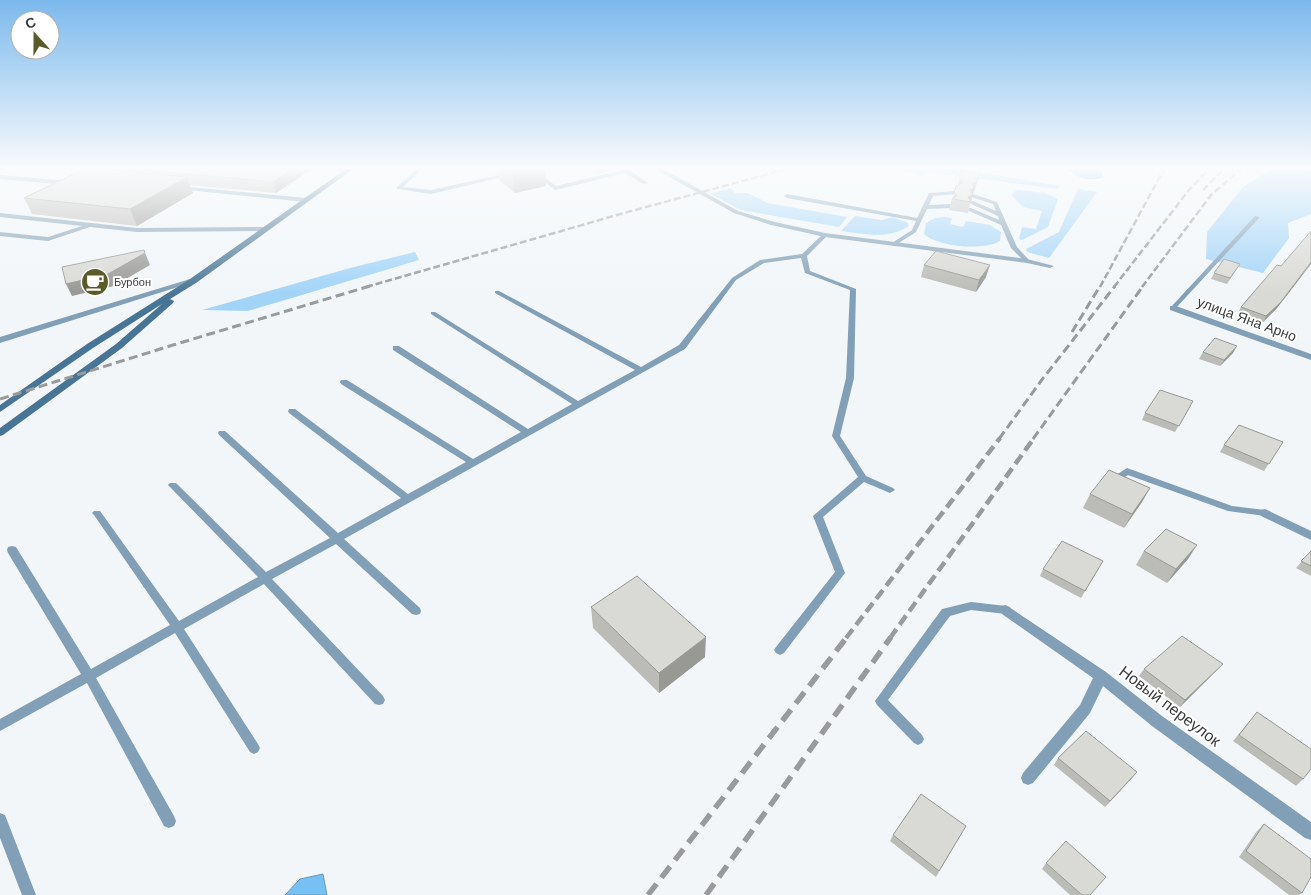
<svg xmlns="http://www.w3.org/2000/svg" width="1311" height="895" font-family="Arial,sans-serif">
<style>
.green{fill:#a2d4f8}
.water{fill:#77c0f4;stroke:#6598bd}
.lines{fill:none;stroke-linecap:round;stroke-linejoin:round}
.service{fill:#819fb6;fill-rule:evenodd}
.minor{fill:#819fb6;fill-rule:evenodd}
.tertiary{fill:#819fb6;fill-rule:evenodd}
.secondary{fill:#487595;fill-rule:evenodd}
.rail-far3{stroke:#989a9c;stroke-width:2.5;stroke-dasharray:7 3;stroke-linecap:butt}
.rail-far2{stroke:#989a9c;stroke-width:3;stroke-dasharray:9 4.5;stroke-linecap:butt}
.rail-far1{stroke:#989a9c;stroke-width:4.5;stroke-dasharray:11 5.5;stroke-linecap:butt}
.rail{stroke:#989a9c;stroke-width:5.5;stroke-dasharray:14 8;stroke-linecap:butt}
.wall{fill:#bbbbb7}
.shaded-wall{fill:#989895}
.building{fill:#d9d9d5;stroke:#989895}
.labels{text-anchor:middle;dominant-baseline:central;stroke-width:4;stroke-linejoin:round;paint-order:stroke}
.far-poi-label{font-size:11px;fill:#3b3c3d;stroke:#fff;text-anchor:start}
.street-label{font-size:14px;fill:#3b3c3d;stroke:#fff}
.near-street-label{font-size:16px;fill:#3b3c3d;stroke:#fff}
</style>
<rect width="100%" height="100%" fill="#f2f6f9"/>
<path class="green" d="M899 169H960L1059 186 1058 189 931 172 921 175Z
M1273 169H1311V214L1288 223 1289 238 1263 273 1206 259 1207 232 1243 187Z
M730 188 735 193H747L768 203 847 217 839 227 741 210 711 194Z
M1078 189 1097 192 1049 258 1027 252 1026 249 1059 232Z
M1018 190 1045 193 1058 199 1048 227 1022 240 1019 239 1022 227 1036 229 1042 211 1023 207 1012 196 1014 192Z
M855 216 882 220 893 217 908 223 909 226C888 240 865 234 841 231Z
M944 217 952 218 950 224 963 227 966 221 990 225 1001 232 1000 241C984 251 938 247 924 234L926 223 935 218Z
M415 252 419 260 248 311 202 310 350 268Z"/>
<path class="water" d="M1068 169H1100L1102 177C1087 181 1080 178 1068 169Z
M323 874 327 895H285L300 879Z"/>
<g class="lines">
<path class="service" d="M417 169H422L403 187 431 190 508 173 511 175 431 194 397 189V187Z
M528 169H533L556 186 623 170V169H628L648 183 643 184 625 173 555 190Z
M0 175 68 181 71 183 68 185 0 179Z
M179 186 306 198 309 200 306 202 177 189V187Z
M955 191 958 193 957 194 933 196 929 205 950 204 953 206 950 208 927 209 916 232 894 246 891 244 892 243 912 230 916 221 787 198 784 196 787 194 917 218 929 193Z
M973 194 997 202 1017 247 1029 260V262H1025L1011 248 1001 225 967 210V208H971L999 220 998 216 969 203V201H973L996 211 993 204 971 197V195Z
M0 213 137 228 266 227 269 229 266 231 137 232 90 227 48 241 0 236V232L48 237 82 226 0 217Z
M1255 216 1260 217 1175 309H1171V307Z
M823 234 828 235 807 256 810 271 856 289 854 378 840 436 866 476 893 488 895 490 890 493 864 482 823 517 845 573 784 653 780 655 776 653 774 650 776 647 835 572 813 516 858 477 832 436 846 378 850 290 805 273 801 258 764 263 736 280 685 349 344 539 420 608 421 611 420 614 416 615 412 614 336 544 272 579 383 696 385 700 383 704 379 705 375 704 264 584 184 629 258 744 260 748 258 752 254 754 250 752 175 633 96 678 174 816 176 821 174 826 169 828 164 826 87 683 0 731V719L81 674 8 553 7 550 8 547 12 546 16 547 91 669 170 625 94 515 92 513 94 511H100L179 621 258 577 170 487 168 485 170 483H176L266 572 330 538 219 435 218 433 219 431H225L338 533 401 498 289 413 288 411 289 409H295L408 494 466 462 341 384 340 382 341 380H347L473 459 521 432 393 350V346H399L528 429 572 404 431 314V312H435L578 401 635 370 495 293V291H499L641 367 679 345 732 278 760 260 802 254Z
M1127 468 1232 506 1265 510 1268 511 1270 513 1268 515 1265 516 1228 511 1128 475 1116 483H1110L1108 481 1110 479Z
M971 602 1006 606 1010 607 1011 610 1010 613 1006 614 971 610 950 616 888 700 922 735 924 739 922 743 918 745 914 743 877 705 875 701 942 609Z
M0 813 5 815 36 895H22L0 838Z"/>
<path class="minor" d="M655 169H663L738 211 775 222 825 233 1027 259 1054 266 1050 268 1027 263 825 237 771 225 734 213Z
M1170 306H1176L1311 354V360L1170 310Z
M1265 509 1311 531V540L1261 516 1260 513 1261 510Z
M1006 605 1106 672 1162 716 1311 822V840L1305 838 1152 726 1103 686 1090 713 1033 783 1028 785 1023 783 1021 778 1023 773 1080 705 1093 678 1002 614 1000 610 1002 606Z"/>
<path class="tertiary" d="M190 279H193L197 281 0 343V337Z"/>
<path class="secondary" d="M346 169H353L196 283 170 299 174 301 173 303 122 348 3 435 0 436V428L116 344 162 304 93 348 0 412V405L87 344 190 279Z"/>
<path class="rail-far3" d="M1203 190 1224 169
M366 287 624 213 787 169
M1100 287 1164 169
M1114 287 1189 190 1209 169
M1142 287 1211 195 1241 169"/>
<path class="rail-far2" d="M1072 332 1100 286
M0 399 173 345 370 286
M999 439 1041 381 1115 286
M1033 439 1143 286"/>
<path class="rail-far1" d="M846 638 1000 438
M890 638 1034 438"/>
<path class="rail" d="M648 895 847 637
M706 895 891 637"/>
</g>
<path class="wall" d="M84 169H312L276 193 190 185 193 193 137 226 32 214 24 198Z
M497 169H545L546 186 515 193 499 180Z
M592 169H613V170L597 174Z
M980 173 974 192 973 193 968 213 949 210 952 199 958 185 959 178Z
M1311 231V264L1277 308 1263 322 1238 313 1241 307 1281 266Z
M1240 264 1227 284 1211 279 1214 273Z
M924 265 986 277 976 292 921 277Z
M1203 352 1233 353 1220 366 1199 359Z
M1193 401 1175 432 1142 420 1145 413Z
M1283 442 1264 471 1220 452 1224 445Z
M1150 488 1142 502 1124 528 1083 508 1090 494Z
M1144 551 1188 559 1167 583 1136 565Z
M1311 551V576L1296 568Z
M1103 561 1081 598 1040 576 1043 569Z
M591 607 705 657 659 693 593 628Z
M1223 664 1180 707 1139 676 1144 669Z
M1257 712 1303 779 1296 786 1233 741Z
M1058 758 1132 778 1105 807 1054 765Z
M1264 824 1302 893 1299 895H1289L1239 857 1257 831Z
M966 826 936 877 890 841 893 835Z
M1046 863 1090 895H1070L1042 869Z"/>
<path class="shaded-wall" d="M293 169H312L276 193 273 182Z
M512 169H545L546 186 515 193Z
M597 169H613V170L597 174Z
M980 173 974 192 973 193V195L970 206 971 202H967L972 184Z
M187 177 193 193 137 226 130 209Z
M144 250 150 265 114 286 72 296 66 284Z
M1311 262V264L1277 308 1263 322 1266 316Z
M990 265 986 277 976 292 979 280Z
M1237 346 1233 353 1220 366 1224 360Z
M1150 488 1142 502 1124 528 1132 514Z
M1197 545 1188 559 1167 583 1176 569Z
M706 637 705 657 659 693V673Z
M1223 664 1180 707 1185 700Z
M1137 772 1132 778 1105 807 1110 801Z"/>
<path class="building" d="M84 169H100L187 177 130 209 24 198Z
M137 169H293L273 182Z
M962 171 980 173 977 182 972 184 974 188 970 190 973 195 968 197 971 202 952 199 957 196 954 192 956 186 963 182 959 178Z
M1311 231V262L1281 302 1266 316 1241 307 1277 265 1281 266Z
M144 250 145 253 108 274 66 284 62 267Z
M936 251 990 265 979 280 924 265Z
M1224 259 1240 264 1230 278 1214 273Z
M1215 338 1237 346 1224 360 1203 352Z
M1160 390 1193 401 1179 426 1145 413Z
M1239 425 1283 442 1269 464 1224 445Z
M1109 470 1150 488 1132 514 1090 494Z
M1166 529 1197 545 1176 569 1144 551Z
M1062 541 1103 561 1085 591 1043 569Z
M1311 551V566L1301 561Z
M637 576 706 637 659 673 591 607Z
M1182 636 1223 664 1185 700 1144 669Z
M1257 712 1311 749V769L1303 779 1239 735Z
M1086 731 1137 772 1110 801 1058 758Z
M921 794 966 826 939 871 893 835Z
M1264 824 1311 859V877L1302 893 1246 851Z
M1066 841 1106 877 1090 895H1082L1046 863Z"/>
<linearGradient id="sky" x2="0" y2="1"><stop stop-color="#7bb9ed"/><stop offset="0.57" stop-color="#f9fbfc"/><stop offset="1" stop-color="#f9fbfc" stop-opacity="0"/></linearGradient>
<rect width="1311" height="294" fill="url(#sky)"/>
<defs>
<g id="cafe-disc" transform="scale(1.4375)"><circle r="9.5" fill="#595b28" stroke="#fff"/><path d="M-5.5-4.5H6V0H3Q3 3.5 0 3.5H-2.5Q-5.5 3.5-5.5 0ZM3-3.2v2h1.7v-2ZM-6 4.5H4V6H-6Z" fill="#fff"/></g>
</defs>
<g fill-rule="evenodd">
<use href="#cafe-disc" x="95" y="282"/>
</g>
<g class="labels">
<g class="far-poi-label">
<text x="114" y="282">Бурбон</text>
</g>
<g class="street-label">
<text transform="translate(1247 319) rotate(20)">улица Яна Арно</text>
</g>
<g class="near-street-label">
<text transform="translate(1170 706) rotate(37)">Новый переулок</text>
</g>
</g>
<g transform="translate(35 35) rotate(339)"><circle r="24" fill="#ffffff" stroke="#b1b1b1"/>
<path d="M0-4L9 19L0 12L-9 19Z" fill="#595b28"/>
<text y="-8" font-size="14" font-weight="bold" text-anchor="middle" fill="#3b3c3d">С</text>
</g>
</svg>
